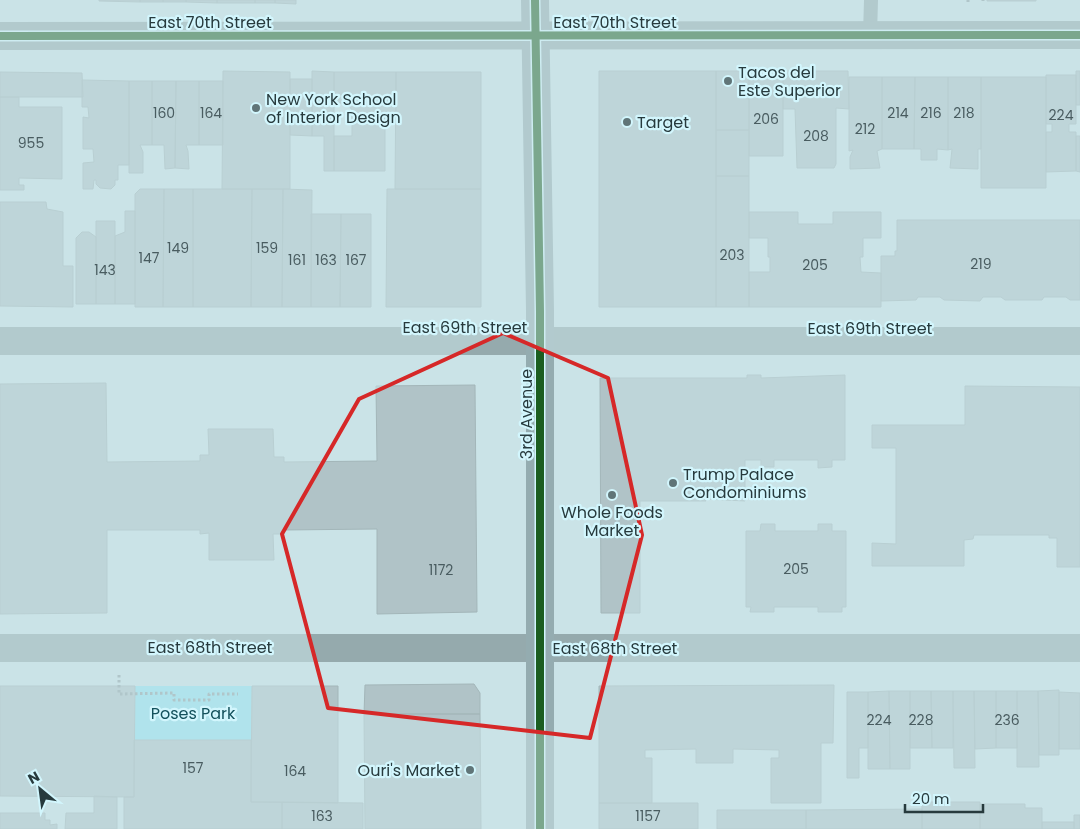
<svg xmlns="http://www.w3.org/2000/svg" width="1080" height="829" font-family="Poppins,sans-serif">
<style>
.green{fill:#91e3f1}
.building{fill:#b0c3c7;stroke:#a3b6b9}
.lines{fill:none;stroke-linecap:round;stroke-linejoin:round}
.path{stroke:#90a2a6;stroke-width:3;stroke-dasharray:2.5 2.5;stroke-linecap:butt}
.lane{stroke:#95aaad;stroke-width:14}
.street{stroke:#95aaad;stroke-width:28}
.primary{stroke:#94acb0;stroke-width:28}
.cycleway-casing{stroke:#d2f6fd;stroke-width:11}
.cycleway{stroke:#1b5e20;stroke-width:8}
.marked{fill:none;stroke:#d62828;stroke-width:4;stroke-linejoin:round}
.poi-dot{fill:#607578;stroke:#d2f6fd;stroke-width:2}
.labels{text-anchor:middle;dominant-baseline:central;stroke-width:4.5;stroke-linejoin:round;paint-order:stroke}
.number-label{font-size:14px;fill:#495c60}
.street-label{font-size:16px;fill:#273a3d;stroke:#d2f6fd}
.poi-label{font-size:16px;fill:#273a3d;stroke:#d2f6fd;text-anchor:start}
.park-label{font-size:16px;fill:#13515c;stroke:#d2f6fd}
</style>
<rect width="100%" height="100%" fill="#cae3e7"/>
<path class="green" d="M135 686H252L251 740H134Z"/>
<path class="building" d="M99 0H140V2L99 1Z
M140 0H163V2H140Z
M163 0H186V2H163Z
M186 0H217V3L186 2Z
M217 0H255V3H217Z
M255 0H275V3H255Z
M275 0H296V4L275 3Z
M987 0H1036V1H987Z
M223 71 290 72V189H222Z
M312 71 334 72V171H324V136H312Z
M599 71H716V307H599Z
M716 71H749V130H716Z
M783 71H848L849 109 836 108V164L834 168H797L795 109H783Z
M1076 71H1080V105H1076Z
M0 72 82 73 83 97H0Z
M334 72H396V113H385V171H334V136H352V110L347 103H334Z
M396 72H481V189H395Z
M1046 75H1076V124H1069V132H1076V171L1046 172V132H1052V124H1046Z
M749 77H783V156H749Z
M849 77H882V149L877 151 880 168 850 169V157L853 150 849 151Z
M882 77H915L914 149H882Z
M915 77H948V150L937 149V160H921V149H914Z
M948 77H981V149H978V169L950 168 952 149 948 150Z
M981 77H1046V188H981Z
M290 79H312V136L290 135Z
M82 80 129 81V165H118V180H115V185L111 189 100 188 96 184V180H94L93 189H83V163L94 162 93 149H83V117L89 118 88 107H82Z
M129 81H152V145H140L143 152V173H129Z
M152 81H176L175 168 165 169 164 145H152Z
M176 81H199V145H186L188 151 189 169 175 168Z
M199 81H223V145H199Z
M0 97H19V107H62V179L19 178V185H24V190H0Z
M716 130H749V176H716Z
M1076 136H1080V172L1076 171Z
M716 176H749V307H716Z
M140 189H164L163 307H135V194Z
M164 189H193V307H163Z
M193 189H252L251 307H193Z
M252 189H283L282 307H251Z
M283 189 312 190 311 307H282Z
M387 189H481V307H386Z
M0 202H46L47 209 63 212V266H73V307L0 306Z
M125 211H135V304H115V236L125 232Z
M749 212H798V224H833V212H881V238H863V257H860L861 272 881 273V307H749V272H770V257H768V238H749Z
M311 214H341L340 307H311Z
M341 214H371V307H340Z
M897 220H1080V300H1070L1066 297H1044L1042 300H1005L1001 297H983L980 301 944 300 940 297H918L916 300 881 301V256H895V251H897Z
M96 221H115V304H96Z
M82 232H89L96 237V304H76V238Z
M747 375H761V378L845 375V460H832V467L818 468V460H774V467H761V460H745V501L705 499 706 501H640V613H601L600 378H747Z
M106 383 107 462 200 461V455H209L208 429H273L274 457H284V462L377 461 376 386 475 385 477 612 377 614V529L283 530V534H273L274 560H209V533L200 534V530H107V613L0 614V384Z
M965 386 1080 387V567H1057V538H1049V535H974L973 539 964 540V566H872V543L896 544V448H872V425H965Z
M761 524H775V531H818V524H832V531H846V607H842V612H818V607H774V612H750L751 607H746V531H760Z
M474 684 480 693V714H364L365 685Z
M834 685 833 743H821V803H771V758H779V750L733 749V763H696V749L645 750V758H652V803H599V686Z
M0 686H135L134 797 0 796Z
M252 686H338V803L251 802Z
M1059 690V755H1039L1038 691Z
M889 691 890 769H868V692Z
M889 691H910V769H890Z
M910 691H931L932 748H910Z
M931 691H953V748H932Z
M953 691H974L975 768H954Z
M974 691H996V748L975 749Z
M996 691H1017V748H996Z
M1017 691H1038L1039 767H1017Z
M847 692H868V748H859V778H847Z
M1059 692 1080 693V749H1059Z
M364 714H480L481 829H365Z
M134 740H251V802H282V829H124V797H134Z
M94 796 117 797V829H65L66 813H94Z
M282 802 363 803V829H282Z
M922 802H980V829H922Z
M599 803H698V829H599Z
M980 804H1025V808H1042V829H980Z
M922 809V829H806V810Z
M717 810H806V829H717Z
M0 813H45V820H50V825L57 824V829H0Z
M1074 815H1080V829H1074Z
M1042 822H1074V829H1042Z"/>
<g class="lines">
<path class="path" d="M983 1V0
M968 2V0
M119 675V694L174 693V700H209V694H238"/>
<path class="lane" d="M870 35 871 0"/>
<path class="street" d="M0 36 1080 35
M0 341H1080
M0 648H1080"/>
<path class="primary" d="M535 0 540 311V829"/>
<g class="cycleway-casing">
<path id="cycleway" d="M535 0 540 311V829
M0 36 1080 35"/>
</g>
<use href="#cycleway" class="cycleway"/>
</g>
<path d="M0 0H1080V829H0ZM503 333 608 378 642 535 590 738 328 708 282 534 359 399Z" fill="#cae3e7" fill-opacity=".55" fill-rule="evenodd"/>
<path class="marked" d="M503 333 608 378 642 535 590 738 328 708 282 534 359 399Z"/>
<g class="poi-dot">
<circle cx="728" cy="81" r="5"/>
<circle cx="256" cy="108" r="5"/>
<circle cx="627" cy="122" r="5"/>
<circle cx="673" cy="483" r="5"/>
<circle cx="612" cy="495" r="5"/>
<circle cx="470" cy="770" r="5"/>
</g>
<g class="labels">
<g class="number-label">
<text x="164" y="113">160</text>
<text x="211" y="113">164</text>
<text x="898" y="113">214</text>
<text x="931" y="113">216</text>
<text x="964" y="113">218</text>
<text x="1061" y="115">224</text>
<text x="766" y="119">206</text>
<text x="865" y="129">212</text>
<text x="816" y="136">208</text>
<text x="31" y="143">955</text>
<text x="178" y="248">149</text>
<text x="267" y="248">159</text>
<text x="732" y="255">203</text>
<text x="149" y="258">147</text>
<text x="297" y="260">161</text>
<text x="326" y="260">163</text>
<text x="356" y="260">167</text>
<text x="981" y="264">219</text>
<text x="815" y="265">205</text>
<text x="105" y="270">143</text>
<text x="796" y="569">205</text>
<text x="441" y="570">1172</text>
<text x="879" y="720">224</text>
<text x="921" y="720">228</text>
<text x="1007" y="720">236</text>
<text x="193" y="768">157</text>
<text x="295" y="771">164</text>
<text x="322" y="816">163</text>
<text x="648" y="816">1157</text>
</g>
<g class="street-label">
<text x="210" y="22">East 70th Street</text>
<text x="615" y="22">East 70th Street</text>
<text x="465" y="327">East 69th Street</text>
<text x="870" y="328">East 69th Street</text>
<text transform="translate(526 414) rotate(-90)">3rd Avenue</text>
<text x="210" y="647">East 68th Street</text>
<text x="615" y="648">East 68th Street</text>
</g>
<g class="poi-label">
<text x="738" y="72">Tacos del<tspan x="738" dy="18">Este Superior</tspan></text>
<text x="266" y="99">New York School<tspan x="266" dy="18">of Interior Design</tspan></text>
<text x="637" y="122">Target</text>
<text x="683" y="474">Trump Palace<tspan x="683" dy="18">Condominiums</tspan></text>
<text x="612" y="512" text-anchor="middle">Whole Foods<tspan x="612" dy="18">Market</tspan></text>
<text x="460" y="770" text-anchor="end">Ouri's Market</text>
</g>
<g class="park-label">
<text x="193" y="713">Poses Park</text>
</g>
</g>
<g transform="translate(40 789) rotate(331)" stroke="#d2f6fd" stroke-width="4" paint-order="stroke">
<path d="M0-4L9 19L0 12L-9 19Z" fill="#273a3d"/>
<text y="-8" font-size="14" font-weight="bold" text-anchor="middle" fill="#273a3d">N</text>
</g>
<path d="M905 804v8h78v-8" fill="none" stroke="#273a3d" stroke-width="2.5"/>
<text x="912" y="804" font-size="15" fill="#273a3d" stroke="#d2f6fd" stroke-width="4" paint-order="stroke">20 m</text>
</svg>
